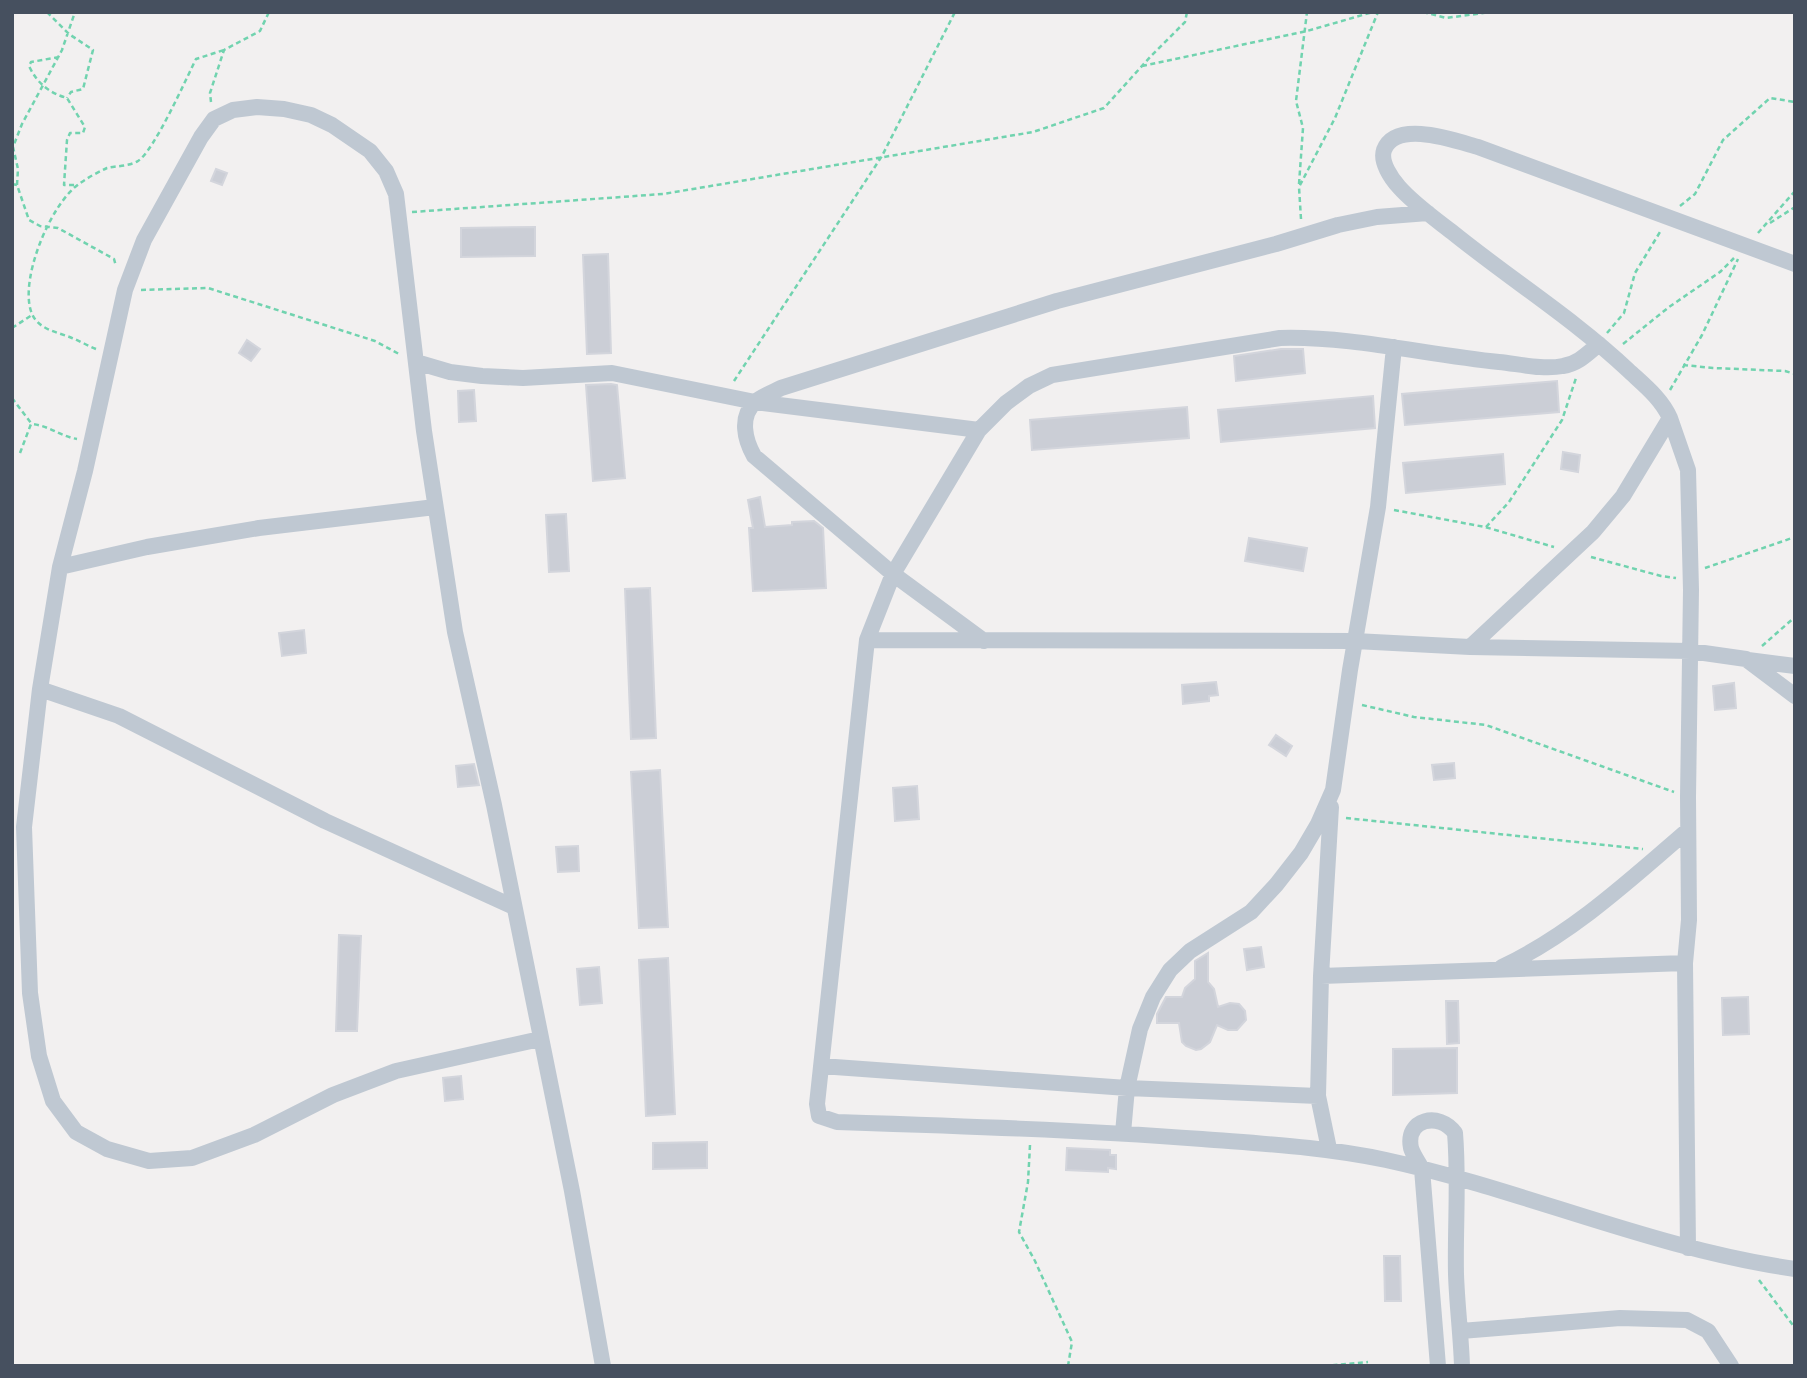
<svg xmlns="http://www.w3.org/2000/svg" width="1807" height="1378" font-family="Helvetica,sans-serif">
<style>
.building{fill:#cbced6;stroke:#d3d5dc;stroke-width:2}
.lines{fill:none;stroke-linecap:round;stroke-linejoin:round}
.path{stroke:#71d3af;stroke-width:2.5;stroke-dasharray:5 3.5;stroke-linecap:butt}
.minor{stroke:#bfc8d2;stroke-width:16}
</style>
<rect width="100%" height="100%" fill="#f2f0f0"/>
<path class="building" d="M216 169 227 173 222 185 211 181Z
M535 227V256L461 257V228Z
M608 254 611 353 587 354 583 255Z
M247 340 260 349 251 361 239 353Z
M1281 349H1303L1305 373 1236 381 1234 356Z
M1557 381 1559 412 1405 425 1402 394Z
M611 384 617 385 625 478 593 481 586 385Z
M474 390 476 421 459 422 458 391Z
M1373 396 1375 428 1221 442 1218 410Z
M1187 407 1189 438 1032 450 1030 420Z
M1563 452 1580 455 1578 472 1561 469Z
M1503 454 1505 484 1406 493 1403 463Z
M760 497 765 527 792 525V522L814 521 823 528 826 588 753 591 749 528H753L748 500Z
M566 514 569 571 549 572 546 515Z
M1249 538 1307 548 1303 571 1245 561Z
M650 588 656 738 631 739 625 589Z
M304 630 306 653 282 656 279 633Z
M1216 682 1218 695 1209 696V701L1183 704 1182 685Z
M1734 683 1736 708 1715 710 1713 686Z
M1276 735 1292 746 1286 756 1269 745Z
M1454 763 1455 778 1434 780 1432 765Z
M474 764 479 785 458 787 456 766Z
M660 770 668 927 639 928 631 772Z
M917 786 919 819 895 821 893 788Z
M578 846 579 871 558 872 556 847Z
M339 935 361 936 357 1031H336Z
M1261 947 1264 967 1247 970 1244 949Z
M1208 953V982L1214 989 1218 1007 1230 1003 1239 1004 1245 1011 1246 1020 1237 1030H1228L1217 1025 1210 1042 1201 1049 1196 1050 1186 1046 1182 1042 1179 1023H1157V1014L1166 997H1182L1185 988 1195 979V961Z
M668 958 675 1114 646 1116 639 960Z
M599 967 602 1003 580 1005 577 969Z
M1748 997 1749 1034 1723 1035 1722 998Z
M1446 1001H1458L1459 1043 1447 1044Z
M1457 1048V1093L1393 1095V1049Z
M461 1076 463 1099 445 1101 443 1078Z
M707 1142V1168L653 1169V1143Z
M1067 1148 1110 1150V1155H1116V1169L1108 1168V1172L1066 1170Z
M1384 1256H1400L1401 1301H1385Z"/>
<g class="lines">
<path class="path" d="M47 12 69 34 93 50 83 89 71 92 67 98
M1423 12 1446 18 1491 12
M1562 12H1595
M59 57 31 62 29 66C37 83 49 93 67 98L85 127 83 133H70L67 140 64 185H77
M1142 66 1307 31 1373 12
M211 102 210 93 224 50 260 31 269 12
M12 184 17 185 29 220 40 226 58 228 114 259 116 266
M1299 184 1303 128 1296 101 1307 12
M17 185 18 169 13 147 22 124 62 50 75 12
M1680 206 1695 194 1723 140 1770 98 1795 102
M412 212 663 194 1033 132 1104 108 1151 56 1185 22 1187 12
M1301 219 1299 187 1335 118 1378 12
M1770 223 1795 207
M1758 233 1795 191
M141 290 208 288 375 341 399 354
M12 328 32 315
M1607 333 1624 313 1635 273 1660 232
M1623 344 1669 307 1720 272 1734 258
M96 349C88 346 80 341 72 338 58 332 39 330 32 314 18 281 51 203 79 184 87 178 98 172 107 168 116 166 130 166 138 161 154 151 186 79 196 59L224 50
M1683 365 1713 368 1785 371 1795 374
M734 381 882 156 955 12
M1670 390 1702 335 1738 259
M12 398 31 423
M20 453 31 424C48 425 60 436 77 439
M1394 510 1485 527 1554 547
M1486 527 1509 502 1562 420 1576 378
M1591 557 1661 576 1676 578
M1705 568 1795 537
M1762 646 1795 617
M1362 705 1414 717 1486 725 1674 792
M1346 818 1643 849
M1030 1145 1028 1182 1019 1232 1035 1261 1072 1342 1068 1366
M1759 1280 1795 1328
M1324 1366 1368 1362"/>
<path class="minor" d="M416 362 450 372 482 376 523 378 612 373 755 402 979 430
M1670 418 1688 470 1691 590 1688 797 1689 920 1685 963 1688 1248
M60 567 147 547 259 528 435 507
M867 640 893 574 979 430 1006 403 1029 386 1052 375 1280 338C1353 336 1426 355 1499 362 1519 364 1543 370 1563 366 1578 364 1588 353 1599 344
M984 641 893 574 754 456C745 440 739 417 755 402 762 396 773 392 781 388L1057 301 1276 244 1338 225 1377 217 1428 213
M1470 647 1593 532 1623 496 1670 418C1661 398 1644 385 1628 370 1574 319 1510 279 1452 232 1434 218 1414 204 1399 187 1391 178 1380 162 1384 150 1396 119 1456 141 1478 147L1795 264
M1748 660 1795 666
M40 689 119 716 325 821 514 907
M1795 696 1746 659 1690 651 1470 647 1355 641 867 640 817 1104 819 1116 837 1122C959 1126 1080 1130 1202 1139 1264 1144 1325 1147 1386 1160 1524 1190 1654 1249 1795 1269
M1502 967C1572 934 1630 880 1688 830
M1321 976 1685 963
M540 1039 396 1071 333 1095 254 1135 192 1158 149 1161 107 1149 76 1132 53 1101 39 1056 30 993 24 827 40 689 60 567 85 471 125 290 144 240 201 137 214 119 233 110 257 107 284 109 311 115 332 125 370 151 386 171 396 194 424 431 455 632 494 805 572 1191 603 1366
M821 1066 1127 1088 1318 1096
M1123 1133 1127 1088 1140 1029 1153 997 1170 970 1190 951 1251 912 1276 885 1301 853 1318 824 1333 790 1350 670 1378 507 1394 347
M1329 1149 1318 1096 1321 976 1331 807
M1461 1331 1620 1318 1687 1320 1708 1331 1731 1366
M1438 1366 1422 1169C1419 1163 1413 1155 1411 1148 1405 1119 1439 1111 1455 1133 1459 1180 1455 1227 1456 1274 1457 1305 1461 1335 1462 1366"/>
</g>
<rect width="1807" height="1378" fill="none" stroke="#46505f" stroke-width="28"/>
</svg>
